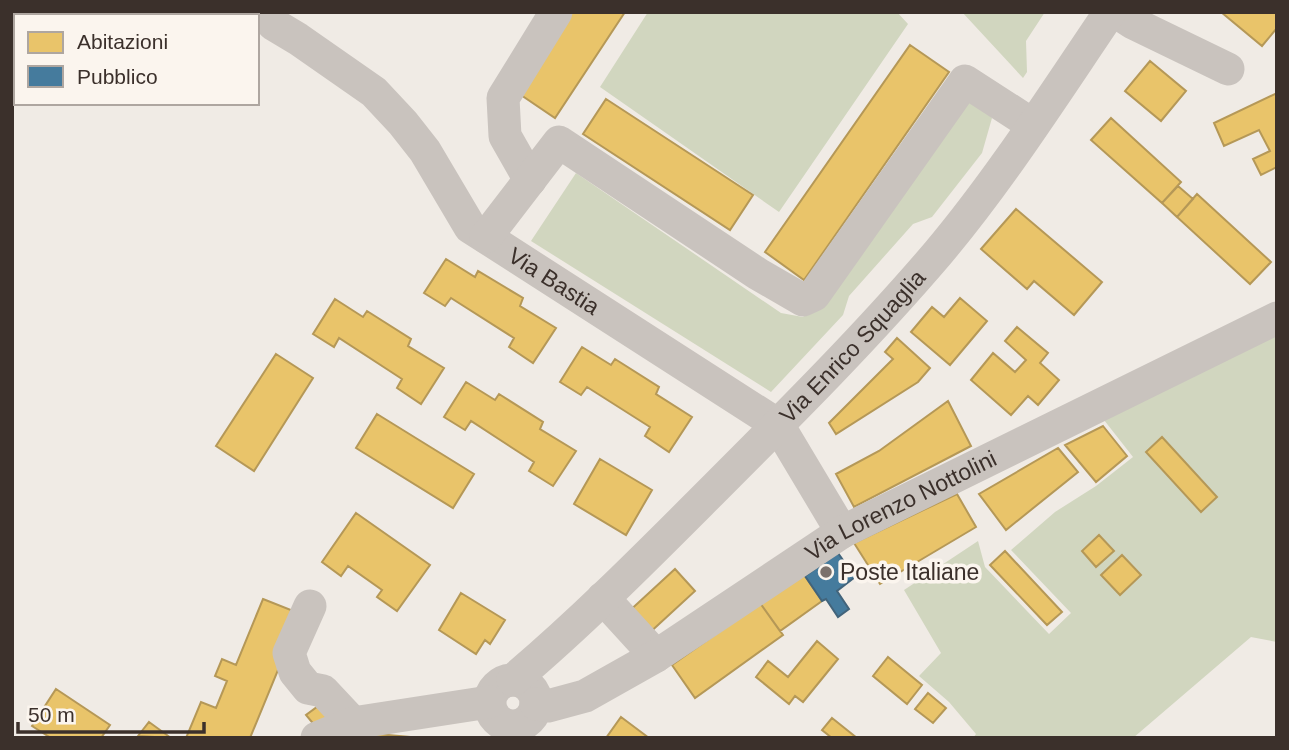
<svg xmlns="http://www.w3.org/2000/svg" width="1289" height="750" font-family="Helvetica,sans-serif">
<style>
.green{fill:#d1d6bf}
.homes{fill:#e9c46a;stroke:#b59857;stroke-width:2}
.public{fill:#457b9d;stroke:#42647b;stroke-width:2}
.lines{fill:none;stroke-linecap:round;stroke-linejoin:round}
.minor{stroke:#c9c3be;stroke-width:33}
.poi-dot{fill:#7a716c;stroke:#fbf5ee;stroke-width:2.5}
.labels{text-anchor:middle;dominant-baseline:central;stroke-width:7;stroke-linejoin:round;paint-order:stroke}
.street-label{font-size:23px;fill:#3b302b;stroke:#fbf5ee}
.poi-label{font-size:23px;fill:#3b302b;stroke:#fbf5ee;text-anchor:start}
</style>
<rect width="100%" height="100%" fill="#f0ebe5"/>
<path class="green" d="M648 12H897L908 24 779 212 600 87Z
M962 12H1045L1026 41 1027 72 1023 78Z
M966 94 992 118 982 153 932 217 913 224 849 296 843 315 771 392 531 241 576 173 781 313 803 317 817 304Z
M1277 334V642L1251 637 1133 738H973L976 734 949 702 919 676 941 653 904 590 978 541 985 567 1049 634 1071 613 1011 550 1055 512 1096 486 1133 457 1104 420Z"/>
<path class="homes" d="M571 12H625L555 118 518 93Z
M1221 12H1277V28L1262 46Z
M910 45 949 72 804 280 765 252Z
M1150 61 1186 91 1161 121 1125 91Z
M1277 93V167L1261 175 1253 159 1270 151 1259 130 1224 146 1214 123Z
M606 99 753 195 730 230 583 134Z
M1111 118 1181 182 1162 203 1091 140Z
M1178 186 1193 199 1177 217 1162 203Z
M1197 194 1271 262 1250 284 1177 217Z
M1016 209 1102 282 1074 315 1034 281 1027 289 981 249Z
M446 259 475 277 478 271 523 298 520 306 556 328 533 363 509 347 514 338 451 298 445 306 424 293Z
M960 298 987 321 950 365 911 332 932 307 944 317Z
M335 299 363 317 367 311 411 339 408 346 444 368 421 404 397 388 402 379 339 338 334 347 313 334Z
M1017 327 1048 353 1040 363 1059 380 1038 405 1028 396 1011 415 971 380 993 353 1015 372 1026 360 1005 341Z
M897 338 930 368 918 382 836 434 829 423 893 359 885 352Z
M582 347 611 365 615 359 659 387 656 394 692 417 669 452 645 436 650 427 587 387 581 395 560 382Z
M276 354 313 378 254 471 216 446Z
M466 382 495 400 499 394 543 422 540 429 576 451 553 486 529 471 534 462 471 421 465 430 444 417Z
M948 401 971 446 854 507 836 474 879 451Z
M377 414 474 474 453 508 356 448Z
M1103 426 1127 456 1096 482 1065 445Z
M1162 437 1217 497 1201 512 1146 452Z
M1058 448 1078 472 1006 530 979 494Z
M600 459 652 490 626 535 574 504Z
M957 494 976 527 880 584 854 543Z
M356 513 430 565 397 611 377 597 382 590 348 566 341 576 322 562Z
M1099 535 1114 551 1096 567 1082 551Z
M1005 551 1062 612 1047 625 990 565Z
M1122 555 1141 575 1120 595 1101 575Z
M675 569 695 591 646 636 626 614Z
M803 573 822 601 780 631 760 603Z
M461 593 505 620 490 644 485 640 476 654 439 630Z
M263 599 301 614 250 738H186L201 702 216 708 227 681 215 676 222 659 236 665Z
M760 603 783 635 695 698 672 665Z
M817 641 838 659 803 702 795 696 789 704 756 677 768 661 788 677Z
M888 657 922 685 907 704 873 676Z
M56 689 110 725 101 738H51L32 726Z
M928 693 946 708 933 723 915 709Z
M321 704 330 716 316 727 306 715Z
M621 717 649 738H606Z
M832 718 857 738H832L822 730Z
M149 722 171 738 138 736Z
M365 733 422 738H365Z"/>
<path class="public" d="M838 553 855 577 837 591 849 609 838 617 826 599 822 601 805 576Z"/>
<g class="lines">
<g class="minor">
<path d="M1116 12 1133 23 1228 69"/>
<path id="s1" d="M273 24 298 39 374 92 403 123 425 151 470 227 778 425 842 532"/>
<path d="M530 180 505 136 503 98 556 12"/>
<path d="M486 237 559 142 758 274 803 300 814 295 965 81 1033 125"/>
<path d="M603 598 656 656"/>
<path d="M310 606 289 653 295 672 308 688 323 691 353 723"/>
<circle cx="513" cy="703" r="23"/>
<path id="s2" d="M513 680C584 620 650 553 716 487 792 411 868 335 938 253 1001 178 1055 93 1110 12"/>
<path id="s3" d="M536 704 548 706 585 696 656 656 842 532 1277 318"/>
<path d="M317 738 353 723 489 702"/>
</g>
</g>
<circle class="poi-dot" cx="826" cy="572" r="7"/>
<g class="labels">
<g class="street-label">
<text stroke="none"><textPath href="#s1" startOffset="388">Via Bastia</textPath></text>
<text stroke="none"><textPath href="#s2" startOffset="476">Via Enrico Squaglia</textPath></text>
<text stroke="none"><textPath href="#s3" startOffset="420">Via Lorenzo Nottolini</textPath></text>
</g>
<g class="poi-label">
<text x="840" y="572">Poste Italiane</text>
</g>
</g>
<rect width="1289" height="750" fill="none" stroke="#3b302b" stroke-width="28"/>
<rect x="14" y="14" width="245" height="91" fill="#fbf5ee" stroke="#aea6a0" stroke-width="2"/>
<rect x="28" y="32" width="35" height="21" fill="#e9c46a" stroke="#aea6a0" stroke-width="2"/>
<text x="77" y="49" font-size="21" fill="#3b302b">Abitazioni</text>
<rect x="28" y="66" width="35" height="21" fill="#457b9d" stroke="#aea6a0" stroke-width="2"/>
<text x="77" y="84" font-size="21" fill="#3b302b">Pubblico</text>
<path d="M18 722v10h186v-10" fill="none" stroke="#3b302b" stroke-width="3.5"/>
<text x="28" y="722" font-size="21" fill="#3b302b" stroke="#fbf5ee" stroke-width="5" paint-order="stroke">50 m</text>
</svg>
